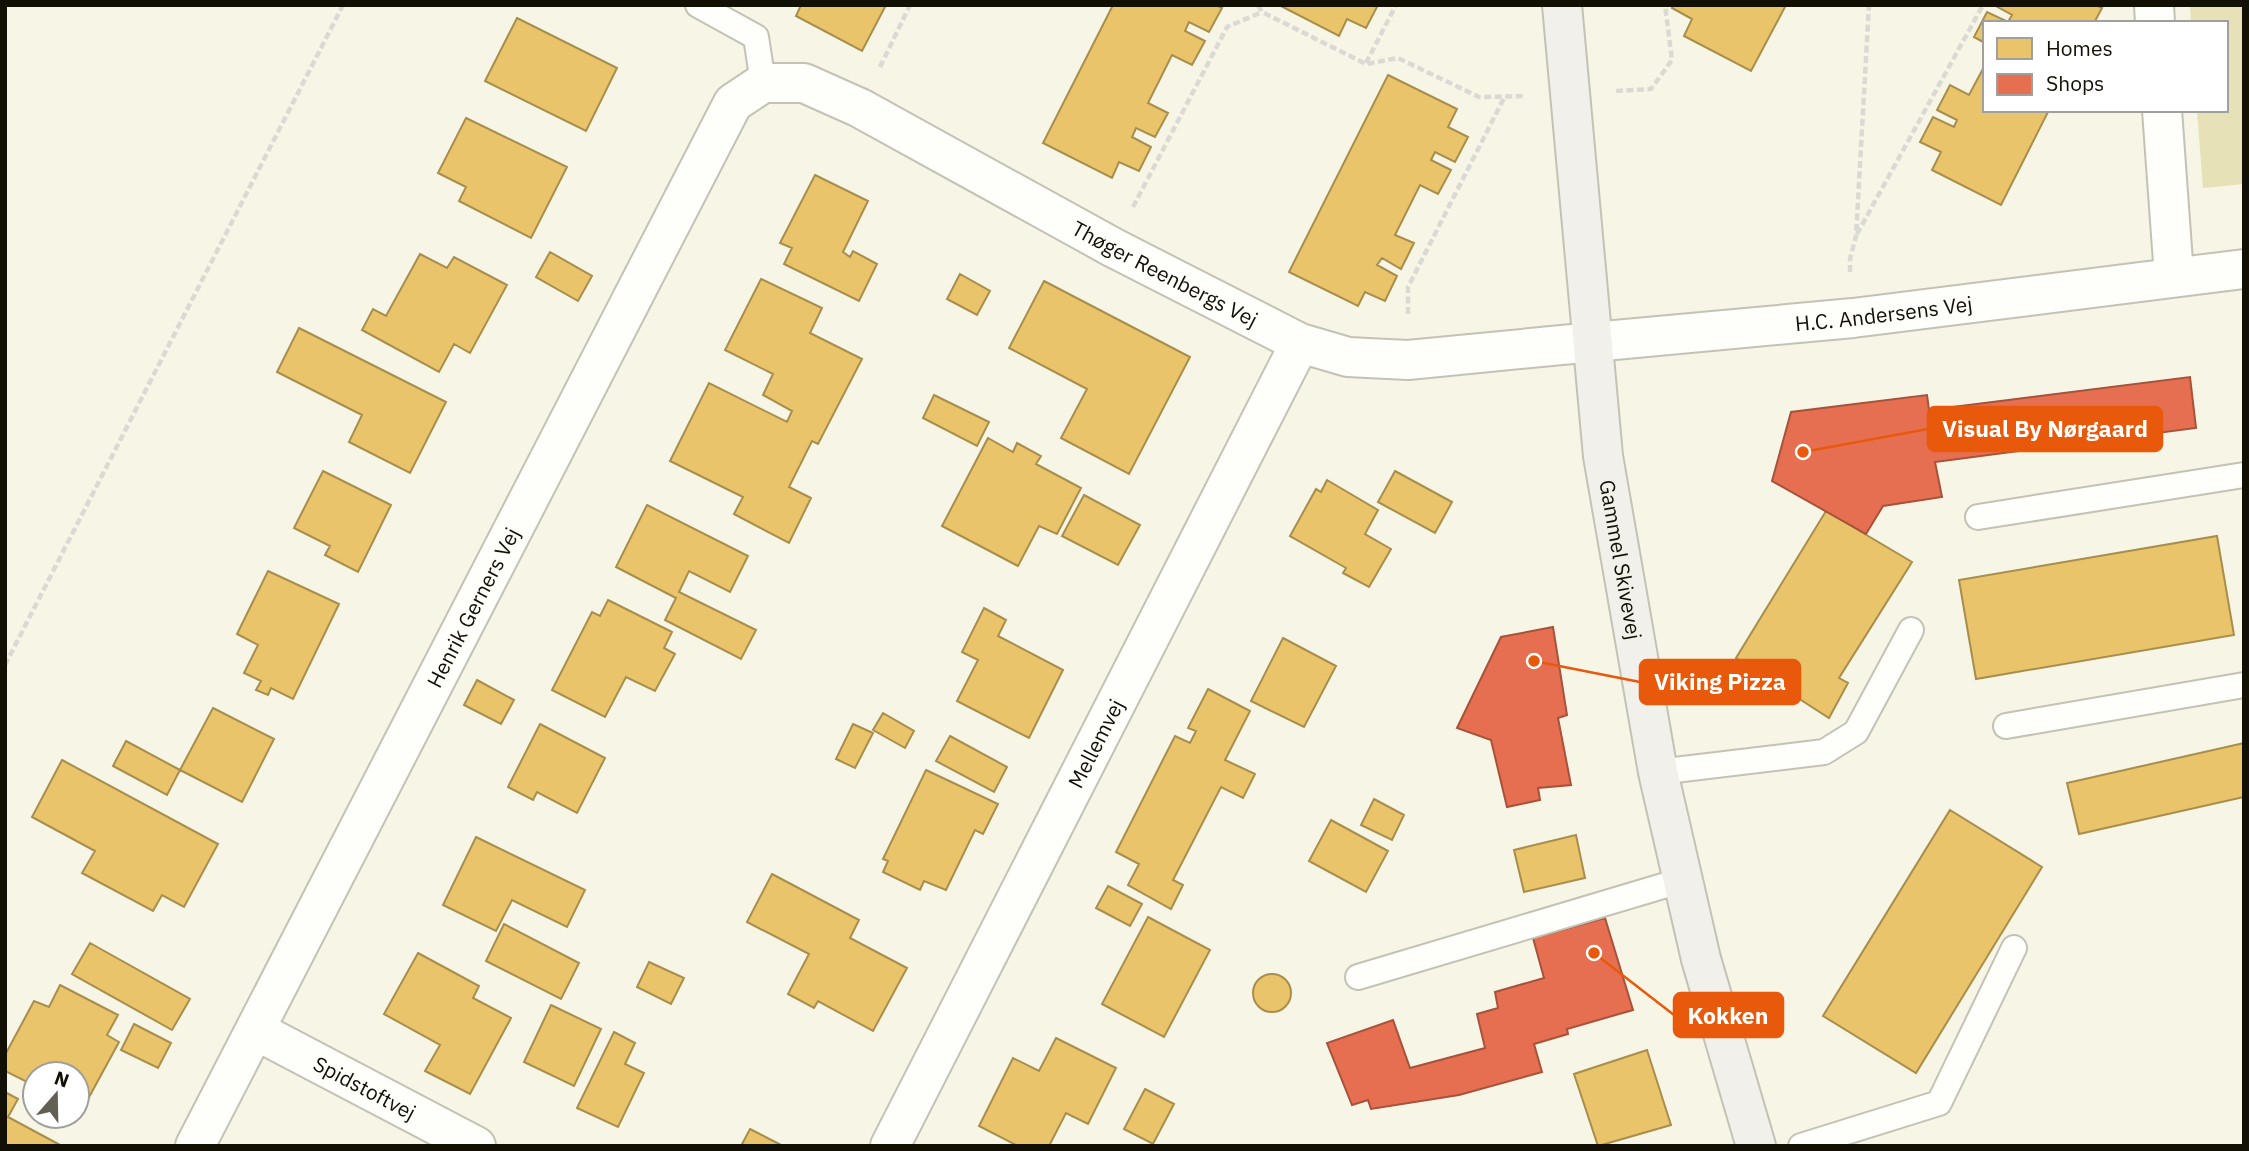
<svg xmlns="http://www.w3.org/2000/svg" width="2249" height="1151" font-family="'IBM Plex Sans',sans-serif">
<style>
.green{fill:#e6e1b7}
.homes{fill:#e9c46a;stroke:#a88e4c;stroke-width:2}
.shops{fill:#e76f51;stroke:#a7523a;stroke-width:2}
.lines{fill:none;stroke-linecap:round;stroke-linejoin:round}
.service-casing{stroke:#c4c2b5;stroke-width:28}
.minor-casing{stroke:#c4c2b5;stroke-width:42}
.tertiary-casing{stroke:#c4c2b5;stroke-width:42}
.secondary-casing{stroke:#c4c2b5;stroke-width:42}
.path{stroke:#dad9d4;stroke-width:4.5;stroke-dasharray:7 3.5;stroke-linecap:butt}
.service{stroke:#fefefb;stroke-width:24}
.minor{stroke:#fefefb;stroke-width:38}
.tertiary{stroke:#fefefb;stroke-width:38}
.secondary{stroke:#f1f0eb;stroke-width:38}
.labels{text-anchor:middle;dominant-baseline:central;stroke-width:7;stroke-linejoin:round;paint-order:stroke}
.street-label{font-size:21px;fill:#121005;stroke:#fff}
.leader{fill:none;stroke:#e8590c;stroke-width:2.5}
.callout-dot{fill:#e8590c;stroke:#fff;stroke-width:2.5}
.callout{fill:#e8590c;stroke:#e8590c;stroke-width:2.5}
.callout-label{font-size:23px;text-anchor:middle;font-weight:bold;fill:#fff}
</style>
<rect width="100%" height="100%" fill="#f7f5e5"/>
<path class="green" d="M2190 5H2244V184L2203 188 2197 110H2226V23H2191Z"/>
<path class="homes" d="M801 5H886L862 51 796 16Z
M1113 5H1216L1222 8 1209 32 1189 22 1185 31 1205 41 1192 65 1172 55 1148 103 1168 113 1155 137 1136 128 1133 135 1132 137 1151 147 1139 171 1119 162 1112 178 1043 143Z
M1279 5H1378L1366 28 1347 19 1339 36Z
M1673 5H1786L1751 71 1684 36 1692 19 1672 8Z
M1994 5H2096L2102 8 2094 23H1985V43L1974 37 1987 12 2008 22 2012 15Z
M517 18 617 68 586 131 485 81Z
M1985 65V110H2049L2001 205 1932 170 1941 152 1920 142 1933 117 1954 127 1957 120 1937 110 1950 85 1969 95Z
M1388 75 1457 109 1448 127 1468 137 1455 162 1435 152 1431 160 1451 170 1438 194 1420 185 1395 235 1414 243 1401 269 1382 258 1377 265 1397 276 1385 301 1365 292 1358 306 1289 272Z
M466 118 567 167 531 238 459 201 466 187 438 173Z
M815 175 868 201 843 252 850 257 853 251 877 264 859 301 784 264 792 248 780 243Z
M550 252 592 276 578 301 536 277Z
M420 254 447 268 454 257 507 285 470 353 454 344 439 372 362 330 373 309 386 316Z
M960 274 990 291 977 315 947 299Z
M761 279 822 308 810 333 862 359 818 444 812 441 789 487 811 498 789 543 734 514 743 497 670 461 709 383 787 422 792 411 763 395 773 374 725 350Z
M1044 281 1190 357 1129 474 1061 438 1087 389 1009 348Z
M299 328 446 402 410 473 349 442 362 415 277 372Z
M934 395 989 422 977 446 923 418Z
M988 438 1013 452 1017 443 1041 456 1036 464 1081 488 1057 534 1039 526 1018 566 942 526Z
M323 471 391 505 358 572 325 555 330 546 294 528Z
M1395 471 1452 502 1435 533 1378 502Z
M1327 480 1378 510 1365 534 1391 549 1369 587 1343 573 1346 568 1290 536 1316 489 1321 492Z
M1084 495 1140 525 1118 565 1062 536Z
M647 505 748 556 730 592 689 571 679 592 756 630 741 659 665 620 676 598 616 567Z
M1826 511 1912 562 1839 678 1848 683 1829 718 1736 658Z
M2217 536 2234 635 1976 679 1959 580Z
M268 571 339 604 293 699 271 688 268 695 256 690 261 681 244 673 258 645 237 634Z
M608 600 672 632 664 648 675 654 655 691 626 677 605 717 552 690 592 612 600 616Z
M984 608 1006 620 998 636 1063 670 1029 738 957 701 978 660 962 652Z
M1283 638 1336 666 1304 727 1251 701Z
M477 680 514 700 501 724 464 705Z
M1208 689 1250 711 1225 760 1255 774 1243 798 1221 787 1173 880 1183 885 1171 909 1128 885 1139 864 1116 852 1175 736 1190 743 1196 731 1188 728Z
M213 708 274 739 242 802 180 770Z
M883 713 914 731 905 748 873 730Z
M540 724 605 758 577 813 537 792 533 800 508 787Z
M853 724 873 733 855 768 836 759Z
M950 736 1007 767 994 792 936 761Z
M126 741 180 770 167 795 113 766Z
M2244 743V797L2079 834 2067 783Z
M62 760 218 844 184 907 162 895 153 911 82 873 95 851 32 817Z
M926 770 998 804 983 834 975 830 946 890 924 881 920 890 883 872 888 861 883 859Z
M1374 799 1404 815 1392 840 1361 825Z
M1950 810 2042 867 1916 1073 1823 1016Z
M1331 820 1388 851 1366 892 1309 861Z
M1576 835 1585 878 1524 892 1514 850Z
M476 837 585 890 567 927 512 900 496 931 443 905Z
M772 874 859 920 850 938 907 968 873 1031 818 1001 814 1008 788 994 809 954 747 922Z
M1108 886 1142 904 1130 926 1096 908Z
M1148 917 1210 950 1164 1037 1102 1004Z
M504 924 579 963 561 999 486 961Z
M90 943 190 999 172 1030 72 974Z
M418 953 479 986 473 998 511 1018 470 1094 425 1071 440 1045 384 1014Z
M649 962 684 978 671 1004 637 987Z
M1253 993a19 19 0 1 1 38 0a19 19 0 1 1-38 0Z
M60 985 118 1015 107 1035 119 1042 82 1110 77 1107V1074H35V1086L5 1071V1055L34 1001 49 1007Z
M551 1005 601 1029 574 1086 524 1062Z
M134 1024 171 1043 158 1068 121 1050Z
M614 1032 635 1043 625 1064 644 1073 618 1127 577 1108Z
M1056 1038 1116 1068 1088 1124 1066 1113 1049 1146H1018L979 1126 1013 1058 1039 1071Z
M1647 1050 1671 1125 1598 1146 1574 1074Z
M1145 1089 1174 1104 1153 1144 1124 1129Z
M5 1092 18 1099 8 1117 62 1146H5Z
M750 1129 783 1146H741Z"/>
<path class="shops" d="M2190 377 2196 428 1935 462 1942 497 1883 506 1866 534 1772 481 1791 412 1927 395 1929 410Z
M1553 627 1567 715 1558 718 1571 785 1538 788 1540 800 1507 807 1491 740 1457 728 1501 637Z
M1605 918 1633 1010 1567 1029 1568 1034 1534 1044 1542 1072 1459 1095 1371 1109 1368 1100 1352 1105 1327 1043 1393 1020 1410 1068 1485 1048 1477 1014 1498 1008 1495 992 1544 978 1533 938Z"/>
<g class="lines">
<g class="service-casing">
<path id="service" d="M698 5 756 37 763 83
M1978 517 2244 475
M2006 726 2244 685
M1658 772 1824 752 1856 732 1911 630
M1358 977 1683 880
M1801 1146 1939 1103 2014 948"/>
</g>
<g class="minor-casing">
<g id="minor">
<path d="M2154 5 2155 23"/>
<path d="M2162 110 2174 276"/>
<path id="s1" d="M255 1030 476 1146"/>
<path id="s2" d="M195 1146 733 103 763 83H804L860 108 1112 247 1300 343 1348 357 1408 360 1593 342"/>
<path id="s3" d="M890 1146 1300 343"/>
</g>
</g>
<g class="tertiary-casing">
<g id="tertiary">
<path id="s4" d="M1593 342 1853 318 2244 269"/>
</g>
</g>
<g class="secondary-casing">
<g id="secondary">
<path id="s5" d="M1562 5 1603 456 1658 772 1701 959 1756 1146"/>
</g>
</g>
<path class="path" d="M1258 5 1262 12 1366 64 1398 58 1479 97 1525 96
M1366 63 1396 5
M880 67 910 5
M1616 91 1651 89 1672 60 1665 5
M1133 207 1227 27 1262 12
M1857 234 1983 5
M1850 272V259L1856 236 1869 5
M1408 314V287L1505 96
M5 665 343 5"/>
<use href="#service" class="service"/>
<use href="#minor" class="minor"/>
<use href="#tertiary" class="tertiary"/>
<use href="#secondary" class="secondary"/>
</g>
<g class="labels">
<g class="street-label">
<text stroke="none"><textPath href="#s2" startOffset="1659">Thøger Reenbergs Vej</textPath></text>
<text stroke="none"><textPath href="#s4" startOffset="292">H.C. Andersens Vej</textPath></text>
<text stroke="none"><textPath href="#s5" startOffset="558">Gammel Skivevej</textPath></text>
<text stroke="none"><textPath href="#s2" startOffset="606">Henrik Gerners Vej</textPath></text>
<text stroke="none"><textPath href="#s3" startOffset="452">Mellemvej</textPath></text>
<text stroke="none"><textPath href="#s1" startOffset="124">Spidstoftvej</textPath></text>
</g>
</g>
<path class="leader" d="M1803 452L1928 429M1534 661L1640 682M1594 953L1674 1015"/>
<g class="callout-dot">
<circle cx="1803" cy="452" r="7"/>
<circle cx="1534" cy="661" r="7"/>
<circle cx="1594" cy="953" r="7"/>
</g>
<g class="callout">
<rect x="1928" y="407" width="234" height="44" rx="7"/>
<rect x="1640" y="660" width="160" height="44" rx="7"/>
<rect x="1674" y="993" width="109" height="44" rx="7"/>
</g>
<g class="callout-label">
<text x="2045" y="437">Visual By Nørgaard</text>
<text x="1720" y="690">Viking Pizza</text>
<text x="1728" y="1024">Kokken</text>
</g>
<rect width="2249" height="1151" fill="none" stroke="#121005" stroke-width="14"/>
<rect x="1983" y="21" width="245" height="91" fill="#ffffff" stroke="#a09f9b" stroke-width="2"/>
<rect x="1997" y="38" width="35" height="21" fill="#e9c46a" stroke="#a09f9b" stroke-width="2"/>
<text x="2046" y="56" font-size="21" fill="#121005">Homes</text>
<rect x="1997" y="74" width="35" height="21" fill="#e76f51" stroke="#a09f9b" stroke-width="2"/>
<text x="2046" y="91" font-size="21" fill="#121005">Shops</text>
<g transform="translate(56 1095) rotate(20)"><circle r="33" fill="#ffffff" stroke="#a09f9b" stroke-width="2"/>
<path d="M0-5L12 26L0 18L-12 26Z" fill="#626053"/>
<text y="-10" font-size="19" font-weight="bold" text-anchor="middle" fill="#121005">N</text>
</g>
</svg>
